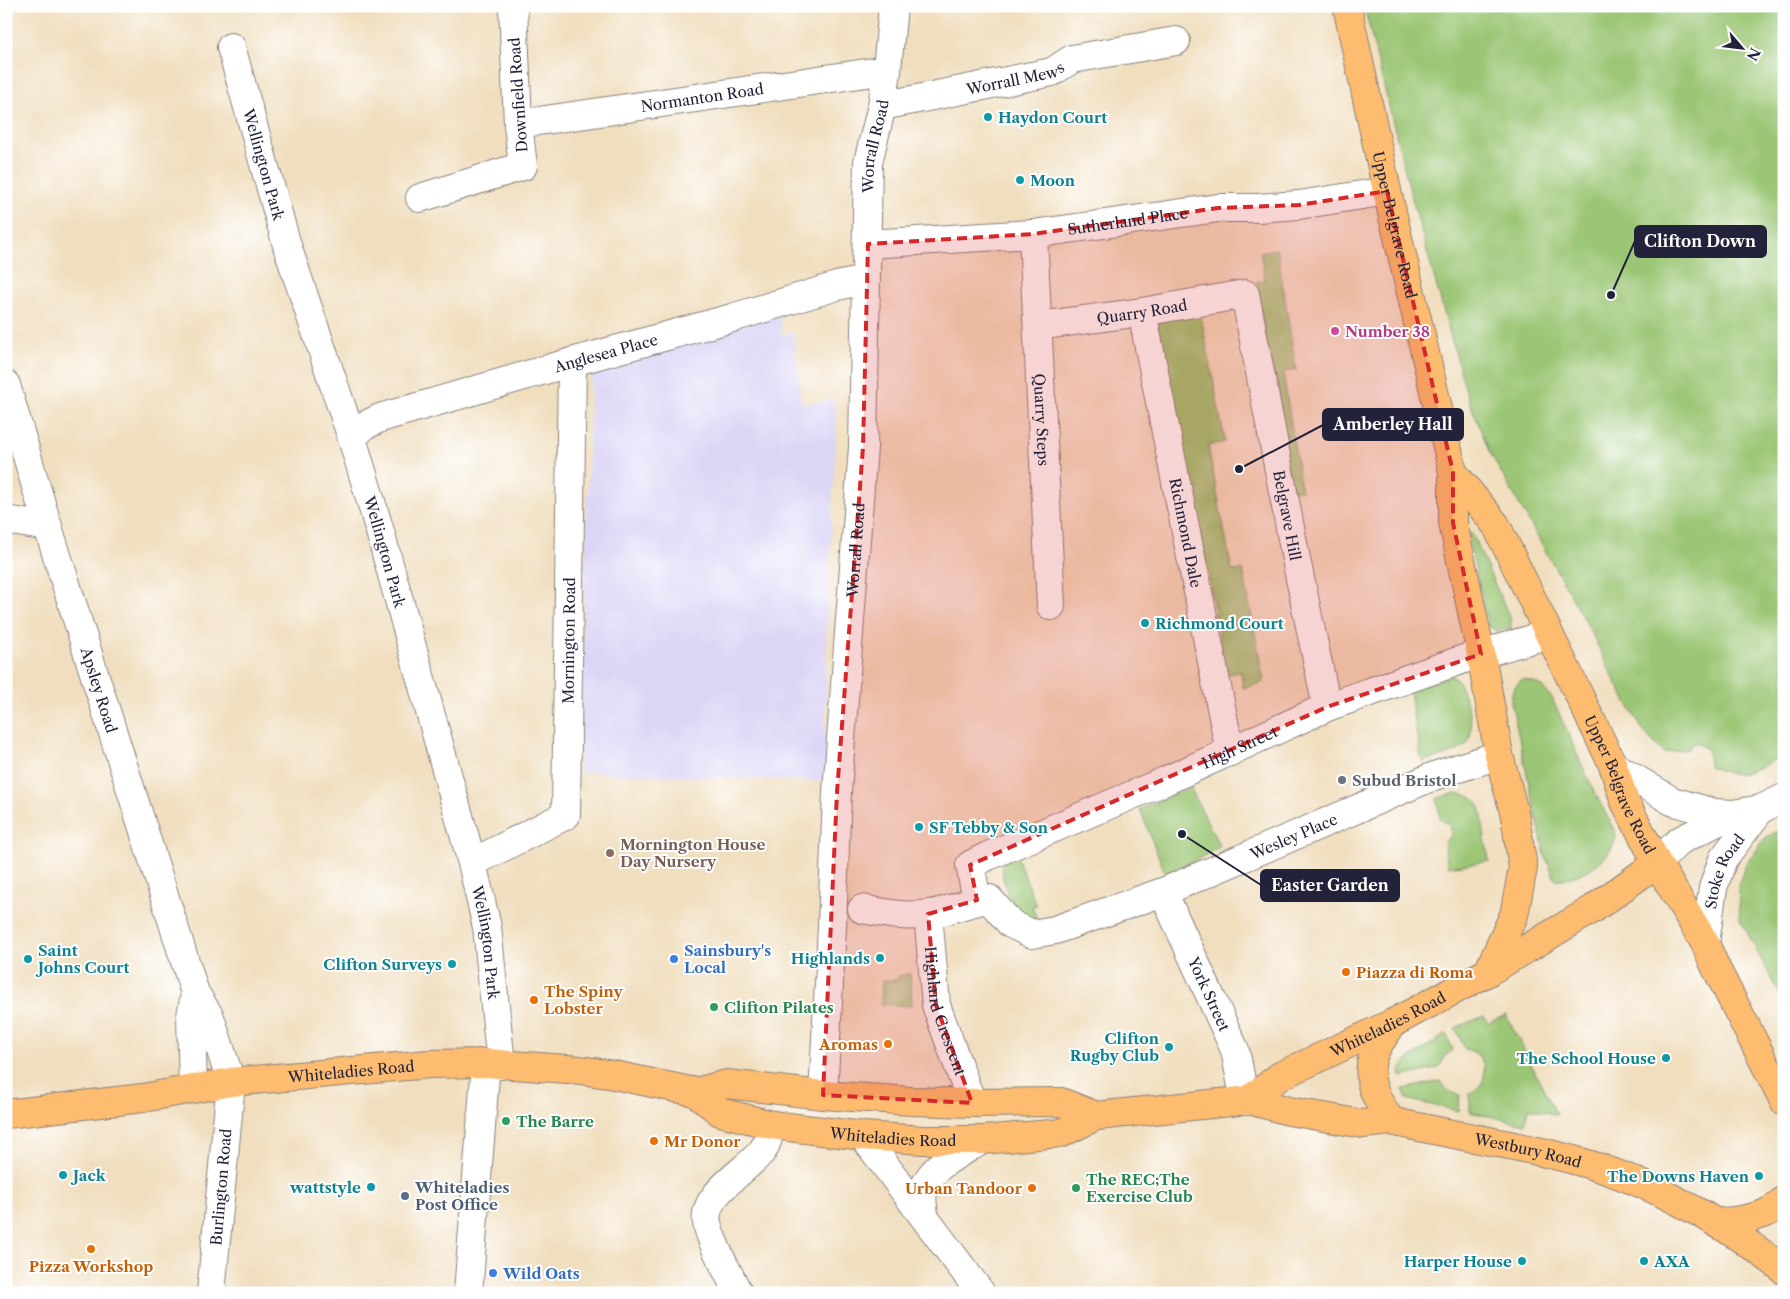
<svg xmlns="http://www.w3.org/2000/svg" width="1790" height="1299" font-family="'Libre Caslon Text',serif">
<style>
.built{fill:#dcd5f6}
.green{fill:#9bc674;stroke:#5e7458}
.lines{fill:none;stroke-linecap:round;stroke-linejoin:round}
.minor-casing{stroke:#89807c;stroke-width:30}
.major-casing{stroke:#89807c;stroke-width:30}
.minor{stroke:#fff;stroke-width:28}
.major{stroke:#fdbc6f;stroke-width:28}
.marked{fill:#d62828;fill-opacity:0.2;stroke:#d62828;stroke-width:4;stroke-dasharray:10 6;stroke-linejoin:round}
.culture-dot{fill:#0f9aa8;stroke:#fff;stroke-width:2}
.hotel-dot{fill:#d1479c;stroke:#fff;stroke-width:2}
.worship-dot{fill:#6b7280;stroke:#fff;stroke-width:2}
.education-dot{fill:#8d6e63;stroke:#fff;stroke-width:2}
.shop-dot{fill:#3f7fe0;stroke:#fff;stroke-width:2}
.food-dot{fill:#e8710a;stroke:#fff;stroke-width:2}
.leisure-dot{fill:#2e9e5b;stroke:#fff;stroke-width:2}
.service-dot{fill:#5c6f8a;stroke:#fff;stroke-width:2}
.labels{text-anchor:middle;dominant-baseline:central;stroke-width:4;stroke-linejoin:round;paint-order:stroke}
.street-label{font-size:15px;fill:#22223b;stroke:#fff}
.culture-label{font-size:15px;font-weight:bold;fill:#0d838f;stroke:#fff;text-anchor:start}
.hotel-label{font-size:15px;font-weight:bold;fill:#b23c85;stroke:#fff;text-anchor:start}
.worship-label{font-size:15px;font-weight:bold;fill:#5b616d;stroke:#fff;text-anchor:start}
.education-label{font-size:15px;font-weight:bold;fill:#785e54;stroke:#fff;text-anchor:start}
.shop-label{font-size:15px;font-weight:bold;fill:#366cbe;stroke:#fff;text-anchor:start}
.food-label{font-size:15px;font-weight:bold;fill:#c56008;stroke:#fff;text-anchor:start}
.leisure-label{font-size:15px;font-weight:bold;fill:#27864d;stroke:#fff;text-anchor:start}
.service-label{font-size:15px;font-weight:bold;fill:#4e5e75;stroke:#fff;text-anchor:start}
.leader{fill:none;stroke:#22223b;stroke-width:2}
.callout-dot{fill:#22223b;stroke:#fff;stroke-width:2}
.callout{fill:#22223b;stroke:#22223b;stroke-width:2}
.callout-label{font-size:16px;text-anchor:middle;font-weight:bold;fill:#fff}
</style>
<rect width="100%" height="100%" fill="#fff"/>
<filter id="ink" filterUnits="userSpaceOnUse"><feTurbulence type="fractalNoise" baseFrequency=".02" numOctaves="2"/><feDisplacementMap in="SourceGraphic" scale="10" xChannelSelector="R" yChannelSelector="G"/><feConvolveMatrix kernelMatrix="1 2 1 2 8 2 1 2 1" color-interpolation-filters="sRGB"/></filter>
<filter id="wash" filterUnits="userSpaceOnUse"><feTurbulence type="fractalNoise" baseFrequency=".0096" numOctaves="4" result="noise"/><feDisplacementMap in="SourceGraphic" scale="20" xChannelSelector="R" yChannelSelector="G"/><feGaussianBlur stdDeviation="1.12" result="paint"/><feColorMatrix in="noise" values="0 0 0 0 0 0 0 0 0 0 0 0 0 0 0 0 0 1.4 0 .05"/><feComposite in="paint" operator="in"/></filter>
<g filter="url(#wash)">
<rect width="100%" height="100%" fill="#f0debe"/>
<path class="built" d="M779 312 782 335 793 332 802 405 832 399 837 414 827 618 825 782 579 772 591 371Z"/>
<path class="green" d="M1364 6H1784V755C1753 770 1742 782 1709 766L1707 749 1695 742 1688 749 1664 753 1644 732 1614 679 1588 626 1489 451 1468 398 1410 191Z
M1277 249 1296 370 1283 372 1301 490 1290 491 1256 282 1265 280 1260 252Z
M1200 311 1225 442 1208 446 1232 571 1243 570 1264 682 1243 688 1241 672 1226 674 1197 516 1156 319Z
M1467 533 1472 534 1511 620V628L1497 631 1488 626Z
M1451 676 1457 679C1464 693 1477 727 1468 742 1462 753 1434 758 1422 762L1413 715 1410 690Z
M1521 680C1536 680 1543 687 1552 698L1592 787 1616 834C1616 858 1576 882 1555 879L1545 856 1511 701 1513 689Z
M1190 787 1220 847 1166 876 1140 809Z
M1456 793C1483 796 1481 810 1484 833 1485 842 1488 851 1489 861L1448 867 1444 842 1451 836 1450 826 1440 819 1437 798Z
M1784 828V1003L1740 919 1738 886 1745 866 1765 838Z
M1016 854 1036 905 1032 907 1040 926C1014 907 1003 897 1002 864Z
M910 974 912 1006 881 1004 882 980H898V976Z
M1506 1015 1557 1115 1528 1108 1525 1124 1470 1112V1093C1492 1084 1488 1053 1465 1049L1455 1028 1484 1016 1488 1023Z
M1446 1034 1453 1050 1446 1055 1439 1068 1401 1077 1400 1072 1403 1063Z
M1441 1081C1445 1089 1451 1093 1460 1095L1458 1111 1414 1101 1407 1099 1403 1089Z"/>
</g>
<g filter="url(#ink)">
<g class="lines">
<g class="minor-casing">
<g id="minor">
<path id="s1" d="M231 47 288 249 352 438 379 528 472 863 487 927 501 1065"/>
<path id="s2" d="M882 106 1052 72 1072 59 1176 41"/>
<path id="s3" d="M518 124 887 70"/>
<path d="M420 198 523 166 518 124 513 6"/>
<path id="s4" d="M1033 234 1051 606"/>
<path id="s5" d="M868 244 1033 234 1218 208H1258L1299 205 1387 191"/>
<path id="s6" d="M1142 312 1230 752"/>
<path id="s7" d="M1038 326 1142 312 1245 294 1297 564 1327 707"/>
<path id="s8" d="M6 385 48 527 195 993 210 1017 231 1082 211 1293"/>
<path id="s9" d="M352 438 364 426 380 418 572 362 732 318 837 286 865 280"/>
<path d="M6 520 48 527"/>
<path d="M1613 765 1672 801 1714 813 1733 814"/>
<path id="s10" d="M472 863 566 815 572 362"/>
<path d="M1657 863 1679 841 1733 814 1761 809 1784 798"/>
<path id="s11" d="M1163 892 1235 1050 1245 1101"/>
<path id="s12" d="M977 900 970 865 988 856 1165 781 1327 707 1467 658 1549 634"/>
<path id="s13" d="M862 909C883 913 906 918 928 914 949 912 968 901 989 899L1011 924 1032 934 1055 930 1163 892 1434 776 1499 755"/>
<path id="s14" d="M928 914 936 1005 972 1103"/>
<path id="s15" d="M1705 943 1713 888 1723 859 1761 809"/>
<path d="M193 1089 191 1016 195 993"/>
<path id="s16" d="M823 1095 832 927 837 792 863 447 868 162 882 106 887 70 893 6"/>
<path d="M863 1136 981 1293"/>
<path d="M924 1217C924 1210 921 1200 923 1193 928 1166 961 1153 982 1140"/>
<path d="M468 1293 486 1063"/>
<path d="M738 1293C728 1271 712 1246 707 1223 701 1194 747 1171 763 1150 767 1144 769 1133 772 1125"/>
</g>
</g>
<g class="major-casing">
<g id="major">
<path id="s17" d="M1347 6 1387 191 1453 472V523L1481 654 1499 755 1515 816 1523 868 1514 915 1488 972"/>
<path id="s18" d="M1453 472 1496 525 1613 765 1625 802 1657 863 1705 943 1715 966 1784 1101"/>
<path d="M695 1092 727 1084 823 1095 912 1101 972 1103 1061 1102 1096 1116"/>
<path id="s19" d="M1249 1100 1289 1111 1363 1124 1391 1121C1446 1134 1503 1142 1558 1156 1639 1175 1719 1218 1784 1270"/>
<path id="s20" d="M6 1114 143 1098 231 1082 429 1064 486 1063 581 1070 614 1075 695 1092 720 1112 772 1125 863 1136 923 1140H982L1062 1133 1096 1116 1249 1100 1280 1076 1393 1023 1488 972 1593 909 1657 863"/>
<path d="M1391 1121C1377 1101 1365 1081 1373 1056 1376 1045 1387 1033 1393 1023"/>
<path d="M1716 1223C1739 1220 1767 1219 1784 1200"/>
</g>
</g>
<use href="#minor" class="minor"/>
<use href="#major" class="major"/>
</g>
</g>
<path class="marked" d="M1387 191 1453 472V523L1481 654 1327 707 970 865 977 900 928 914 936 1005 972 1103 823 1095 837 792 863 447 868 244 1033 234 1218 208 1299 205Z"/>
<g class="culture-dot">
<circle cx="988" cy="117" r="5"/>
<circle cx="1020" cy="180" r="5"/>
<circle cx="1145" cy="623" r="5"/>
<circle cx="919" cy="827" r="5"/>
<circle cx="880" cy="958" r="5"/>
<circle cx="28" cy="959" r="5"/>
<circle cx="452" cy="964" r="5"/>
<circle cx="1169" cy="1047" r="5"/>
<circle cx="1666" cy="1058" r="5"/>
<circle cx="63" cy="1175" r="5"/>
<circle cx="1759" cy="1176" r="5"/>
<circle cx="371" cy="1187" r="5"/>
<circle cx="1522" cy="1261" r="5"/>
<circle cx="1644" cy="1261" r="5"/>
</g>
<circle class="hotel-dot" cx="1335" cy="331" r="5"/>
<circle class="worship-dot" cx="1342" cy="780" r="5"/>
<circle class="education-dot" cx="610" cy="853" r="5"/>
<g class="shop-dot">
<circle cx="674" cy="959" r="5"/>
<circle cx="493" cy="1273" r="5"/>
</g>
<g class="food-dot">
<circle cx="1346" cy="972" r="5"/>
<circle cx="534" cy="1000" r="5"/>
<circle cx="888" cy="1044" r="5"/>
<circle cx="654" cy="1141" r="5"/>
<circle cx="1032" cy="1188" r="5"/>
<circle cx="91" cy="1249" r="5"/>
</g>
<g class="leisure-dot">
<circle cx="714" cy="1007" r="5"/>
<circle cx="506" cy="1121" r="5"/>
<circle cx="1076" cy="1188" r="5"/>
</g>
<circle class="service-dot" cx="405" cy="1196" r="5"/>
<g class="labels">
<g class="street-label">
<text stroke="none"><textPath href="#s2" startOffset="136">Worrall Mews</textPath></text>
<text transform="translate(518 95) rotate(-94)">Downfield Road</text>
<text stroke="none"><textPath href="#s3" startOffset="186">Normanton Road</textPath></text>
<text stroke="none"><textPath href="#s16" startOffset="951">Worrall Road</textPath></text>
<text stroke="none"><textPath href="#s1" startOffset="122">Wellington Park</textPath></text>
<text stroke="none"><textPath href="#s5" startOffset="261">Sutherland Place</textPath></text>
<text stroke="none"><textPath href="#s17" startOffset="224">Upper Belgrave Road</textPath></text>
<text stroke="none"><textPath href="#s7" startOffset="105">Quarry Road</textPath></text>
<text stroke="none"><textPath href="#s9" startOffset="270">Anglesea Place</textPath></text>
<text stroke="none"><textPath href="#s4" startOffset="186">Quarry Steps</textPath></text>
<text stroke="none"><textPath href="#s7" startOffset="435">Belgrave Hill</textPath></text>
<text stroke="none"><textPath href="#s6" startOffset="225">Richmond Dale</textPath></text>
<text stroke="none"><textPath href="#s16" startOffset="546">Worrall Road</textPath></text>
<text stroke="none"><textPath href="#s1" startOffset="528">Wellington Park</textPath></text>
<text stroke="none"><textPath href="#s10" startOffset="280">Mornington Road</textPath></text>
<text stroke="none"><textPath href="#s8" startOffset="319">Apsley Road</textPath></text>
<text stroke="none"><textPath href="#s12" startOffset="330">High Street</textPath></text>
<text stroke="none"><textPath href="#s18" startOffset="356">Upper Belgrave Road</textPath></text>
<text stroke="none"><textPath href="#s13" startOffset="466">Wesley Place</textPath></text>
<text stroke="none"><textPath href="#s15" startOffset="75">Stoke Road</textPath></text>
<text stroke="none"><textPath href="#s1" startOffset="932">Wellington Park</textPath></text>
<text stroke="none"><textPath href="#s11" startOffset="112">York Street</textPath></text>
<text stroke="none"><textPath href="#s14" startOffset="99">Highland Crescent</textPath></text>
<text stroke="none"><textPath href="#s20" startOffset="1422">Whiteladies Road</textPath></text>
<text stroke="none"><textPath href="#s20" startOffset="348">Whiteladies Road</textPath></text>
<text stroke="none"><textPath href="#s20" startOffset="902">Whiteladies Road</textPath></text>
<text stroke="none"><textPath href="#s19" startOffset="285">Westbury Road</textPath></text>
<text transform="translate(221 1187) rotate(-85)">Burlington Road</text>
</g>
<g class="culture-label">
<text x="998" y="117">Haydon Court</text>
<text x="1030" y="180">Moon</text>
<text x="1155" y="623">Richmond Court</text>
<text x="929" y="827">SF Tebby &amp; Son</text>
<text x="38" y="950">Saint<tspan x="38" dy="17">Johns Court</tspan></text>
<text x="870" y="958" text-anchor="end">Highlands</text>
<text x="442" y="964" text-anchor="end">Clifton Surveys</text>
<text x="1159" y="1038" text-anchor="end">Clifton<tspan x="1159" dy="17">Rugby Club</tspan></text>
<text x="1656" y="1058" text-anchor="end">The School House</text>
<text x="73" y="1175">Jack</text>
<text x="1749" y="1176" text-anchor="end">The Downs Haven</text>
<text x="361" y="1187" text-anchor="end">wattstyle</text>
<text x="1512" y="1261" text-anchor="end">Harper House</text>
<text x="1654" y="1261">AXA</text>
</g>
<g class="hotel-label">
<text x="1345" y="331">Number 38</text>
</g>
<g class="worship-label">
<text x="1352" y="780">Subud Bristol</text>
</g>
<g class="education-label">
<text x="620" y="844">Mornington House<tspan x="620" dy="17">Day Nursery</tspan></text>
</g>
<g class="shop-label">
<text x="684" y="950">Sainsbury's<tspan x="684" dy="17">Local</tspan></text>
<text x="503" y="1273">Wild Oats</text>
</g>
<g class="food-label">
<text x="1356" y="972">Piazza di Roma</text>
<text x="544" y="991">The Spiny<tspan x="544" dy="17">Lobster</tspan></text>
<text x="878" y="1044" text-anchor="end">Aromas</text>
<text x="664" y="1141">Mr Donor</text>
<text x="1022" y="1188" text-anchor="end">Urban Tandoor</text>
<text x="91" y="1266" text-anchor="middle">Pizza Workshop</text>
</g>
<g class="leisure-label">
<text x="724" y="1007">Clifton Pilates</text>
<text x="516" y="1121">The Barre</text>
<text x="1086" y="1179">The REC;The<tspan x="1086" dy="17">Exercise Club</tspan></text>
</g>
<g class="service-label">
<text x="415" y="1187">Whiteladies<tspan x="415" dy="17">Post Office</tspan></text>
</g>
</g>
<path class="leader" d="M1611 295L1635 241M1239 469L1323 425M1182 834L1261 885"/>
<g class="callout-dot">
<circle cx="1611" cy="295" r="5"/>
<circle cx="1239" cy="469" r="5"/>
<circle cx="1182" cy="834" r="5"/>
</g>
<g class="callout">
<rect x="1635" y="226" width="131" height="31" rx="5"/>
<rect x="1323" y="409" width="140" height="31" rx="5"/>
<rect x="1261" y="870" width="138" height="31" rx="5"/>
</g>
<g class="callout-label">
<text x="1700" y="247">Clifton Down</text>
<text x="1393" y="430">Amberley Hall</text>
<text x="1330" y="891">Easter Garden</text>
</g>
<rect width="1790" height="1299" fill="none" stroke="#fff" stroke-width="25"/>
<g transform="translate(1742 48) rotate(118)" stroke="#ffffff" stroke-width="4" paint-order="stroke">
<path d="M0-4L9 19L0 12L-9 19Z" fill="#22223b"/>
<text y="-8" font-size="14" font-weight="bold" text-anchor="middle" fill="#22223b">N</text>
</g>
</svg>
